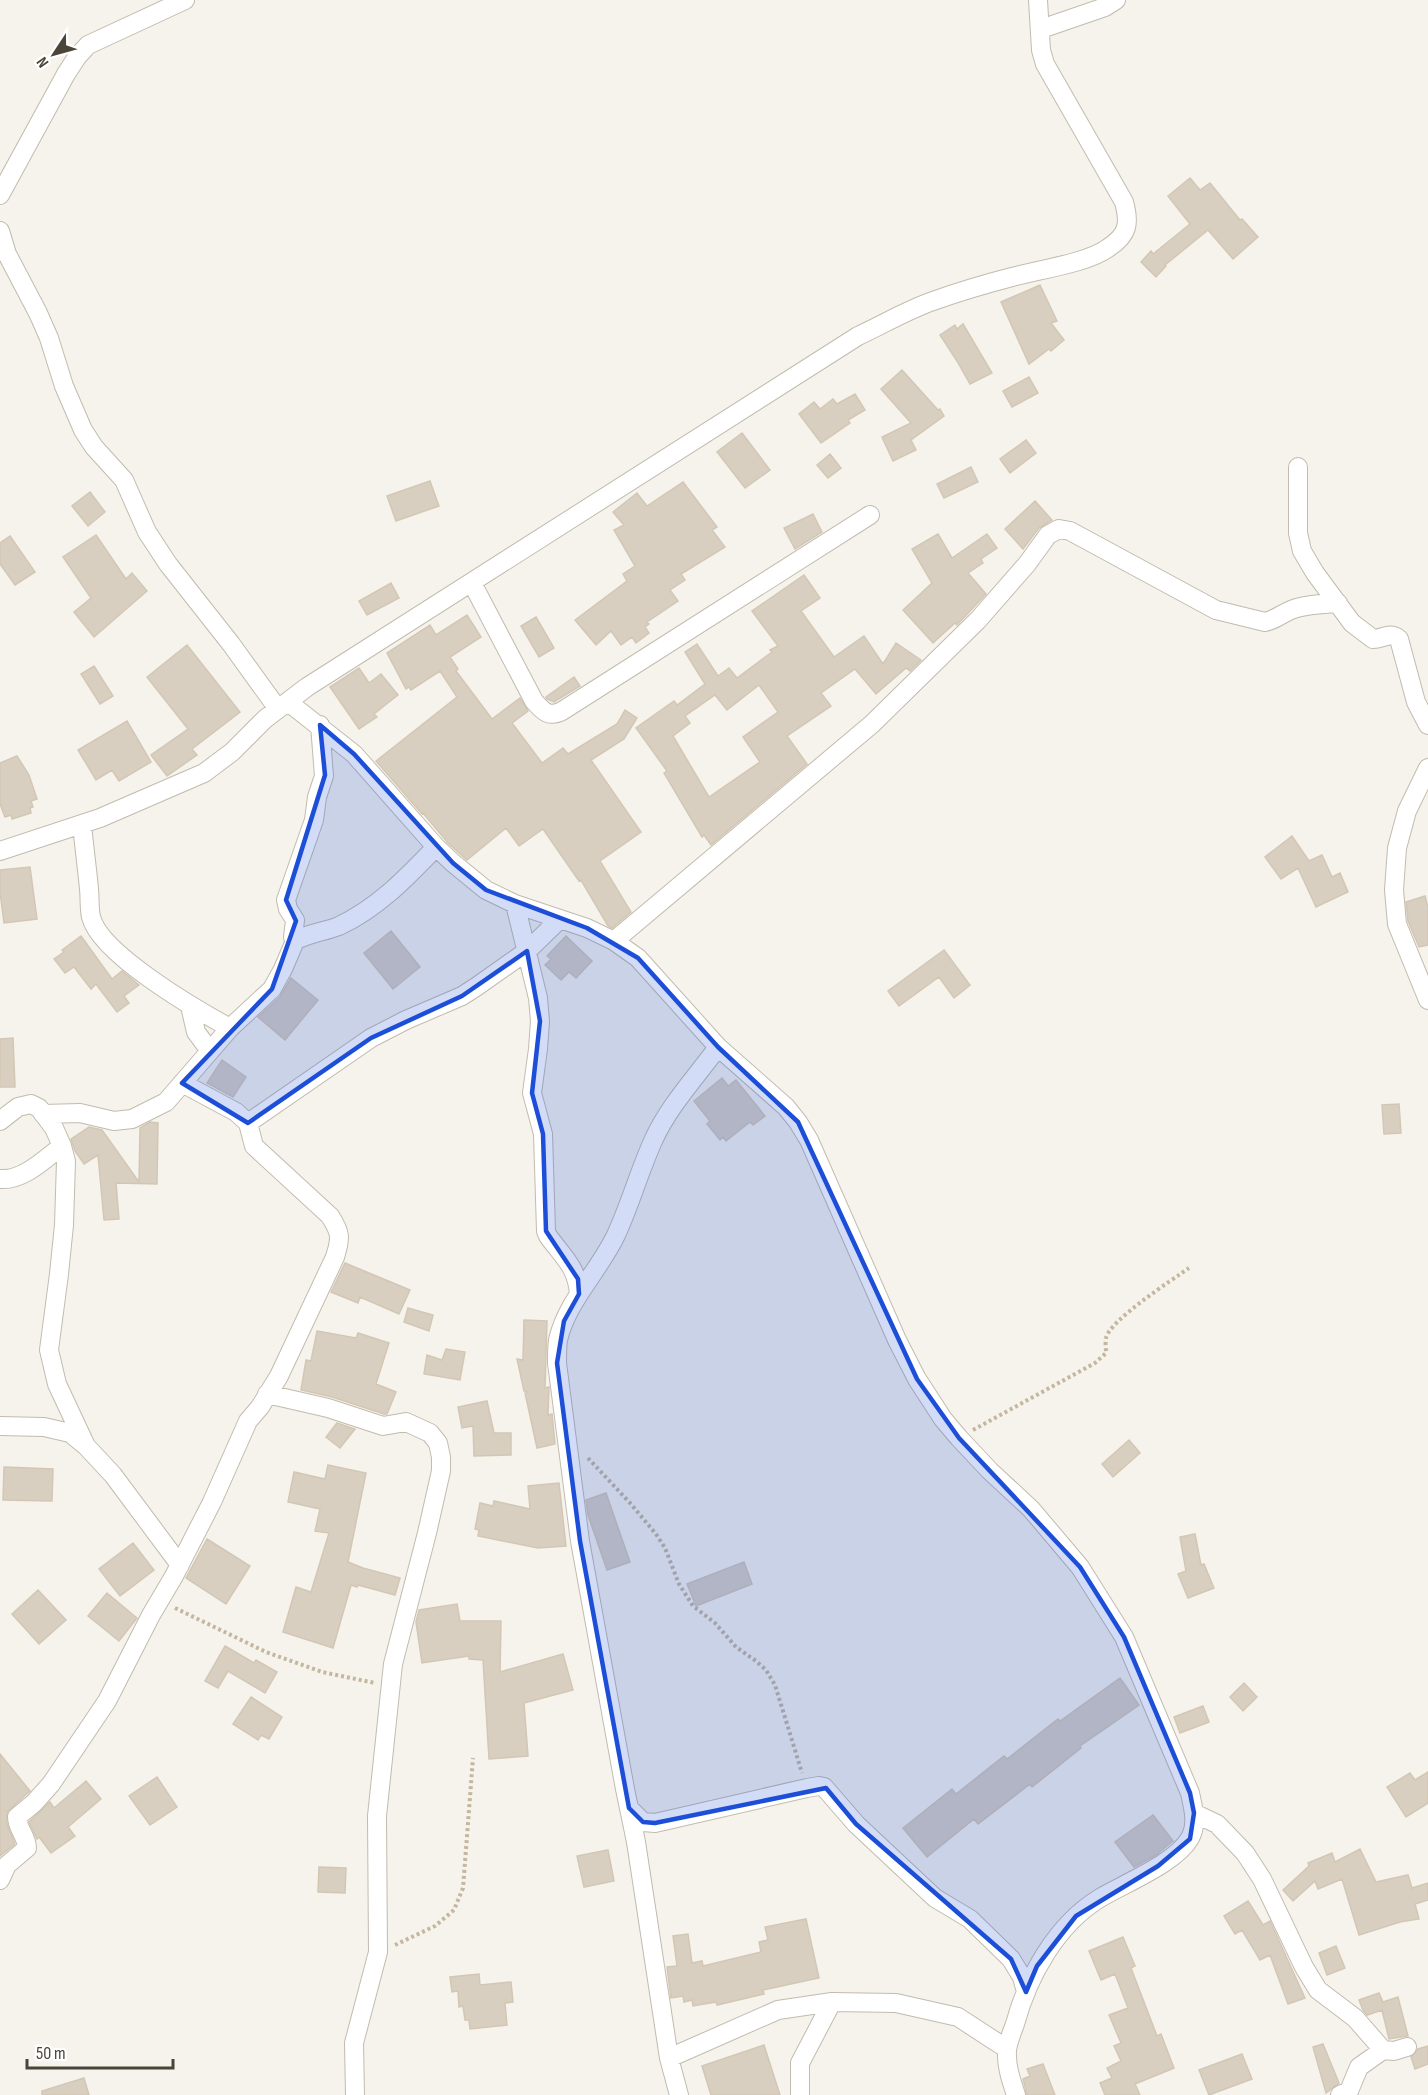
<svg xmlns="http://www.w3.org/2000/svg" width="1428" height="2095" font-family="'Sofia Sans Condensed',sans-serif">
<style>
.building{fill:#d8cfc1;stroke:#d3c7b4;stroke-width:1.5;fill-rule:evenodd}
.lines{fill:none;stroke-linecap:round;stroke-linejoin:round}
.minor-casing{stroke:#c2bbae;stroke-width:20}
.path{stroke:#c4b79f;stroke-width:4;stroke-dasharray:3 3;stroke-linecap:butt}
.minor{stroke:#fff;stroke-width:18}
.marked{fill:#1d4ed8;fill-opacity:0.2;stroke:#1d4ed8;stroke-width:4.5;stroke-linejoin:round}
</style>
<rect width="100%" height="100%" fill="#f6f3ec"/>
<path class="building" d="M1190 178 1200 190 1210 183 1240 220 1242 219 1258 237 1233 259 1208 230 1165 265 1166 266 1156 277 1141 262 1151 251 1153 254 1190 224 1168 196Z
M1040 285 1057 321 1051 323 1064 340 1051 351 1049 349 1029 364 1001 302Z
M963 324 992 373 970 384 957 361 940 335 955 325 957 329Z
M902 370 938 410 940 409 944 416 911 440 916 450 893 461 882 437 911 423 881 389Z
M1029 377 1038 393 1012 407 1003 391Z
M855 394 865 410 848 420 850 423 821 443 799 414 814 402 820 409 833 399 837 404Z
M742 433 770 470 745 488 717 452Z
M1026 440 1036 453 1010 473 1000 459Z
M830 454 841 468 828 478 817 465Z
M971 467 978 482 944 498 937 484Z
M430 481 439 506 396 521 387 496Z
M683 482 717 527 712 530 725 547 681 574 685 580 670 590 678 601 647 622 649 624 645 627 649 633 636 643 632 637 621 645 611 631 596 645 575 620 627 581 623 574 635 566 614 530 624 525 613 512 637 493 647 506Z
M90 492 105 512 88 526 72 506Z
M1035 501 1052 520 1039 528 1023 549 1005 529Z
M813 514 822 532 795 549 784 528Z
M938 534 952 558 987 534 997 548 981 559 983 563 968 573 986 594 957 625 955 623 933 643 903 610 932 583 912 549Z
M96 535 126 579 132 573 147 591 94 637 74 612 91 598 63 557Z
M10 536 35 572 15 585 0 564V543Z
M804 575 820 598 801 611 834 657 864 636 883 664 896 643 921 660 910 671 906 668 876 694 855 669 821 693 831 706 787 736 807 764 711 845 704 835 702 837 664 773 667 771 636 728 674 701 677 705 705 684 685 652 697 644 718 676 729 668 737 678 772 652 770 650 778 646 752 611ZM759 685 778 712 743 737 760 762 709 797 673 736 690 723 685 716 715 695 727 710Z
M391 583 399 598 367 615 359 601Z
M467 615 481 637 450 657 458 669 456 671 492 719 520 698 528 711 512 723 542 763 563 748 568 754 617 724 625 710 637 718 624 739 591 760 641 832 600 861 631 912 612 928 608 926 581 880 579 881 543 829 519 846 506 828 467 860 448 843 423 813 422 814 376 761 457 697 440 671 411 690 409 687 406 689 387 653 430 625 436 635Z
M536 617 554 648 539 657 521 626Z
M187 645 240 712 192 749 197 755 167 776 151 755 188 729 147 677Z
M94 666 113 696 100 704 81 674Z
M359 668 369 683 381 674 398 695 374 714 377 717 359 729 330 687Z
M574 677 580 686 554 702 547 699 546 697Z
M127 721 151 762 119 781 112 770 96 780 78 750Z
M17 756 29 775 37 799 31 801 33 807 30 808 31 813 12 819 11 815 5 817 0 804V763Z
M1292 836 1309 861 1322 855 1332 877 1340 873 1348 892 1316 907 1298 868 1281 879 1265 857Z
M30 867 37 919 4 923 0 892V870Z
M1425 896 1428 907V945L1419 947 1408 921 1406 902Z
M391 931 420 967 393 989 364 953Z
M81 936 112 979 122 971 139 985 124 996 129 1003 117 1012 96 984 91 989 74 967 65 973 54 959 64 952 62 950Z
M566 936 592 961 576 978 569 972 561 980 545 965 551 959 547 956Z
M944 950 970 985 954 998 939 977 899 1006 888 991Z
M291 978 318 1000 285 1040 258 1017 280 997Z
M13 1038 15 1087H0V1039Z
M222 1060 246 1077 233 1097 207 1083Z
M722 1078 728 1086 736 1080 765 1116 753 1125 750 1122 726 1141 723 1137 720 1140 707 1124 710 1121 694 1101Z
M1399 1104 1401 1133 1384 1134 1382 1105Z
M150 1122 158 1123 157 1184 116 1183 119 1219 104 1220 98 1155 84 1164 75 1151 71 1139 89 1127 102 1130 139 1182 140 1128Z
M345 1263 410 1290 399 1314 360 1297 358 1303 331 1292Z
M408 1308 433 1315 429 1331 404 1322Z
M524 1320 547 1321 545 1388 549 1387 548 1415 552 1414 555 1444 537 1448 525 1393 527 1392 524 1391 517 1359 523 1360Z
M317 1331 356 1338 358 1333 389 1343 376 1384 396 1392 387 1414H384L332 1397 301 1390 306 1360 311 1361Z
M446 1349 465 1352 460 1380 424 1374 427 1355 442 1360Z
M487 1401 494 1433H511V1455L474 1456 473 1426 462 1428 458 1407Z
M337 1423 355 1429 340 1448 326 1437Z
M1129 1440 1140 1453 1113 1477 1102 1464Z
M328 1465 366 1473 348 1562 363 1568 400 1578 395 1595 358 1585 357 1587 351 1585 333 1648 283 1632 296 1587 311 1592 329 1533 315 1531 320 1509 288 1502 294 1472 325 1479Z
M4 1467 53 1469 52 1501 3 1500Z
M559 1483 566 1546 538 1548 478 1536 479 1530 475 1529 480 1503 493 1506 494 1501 530 1509 528 1486Z
M606 1493 630 1562 607 1570 588 1515 586 1500Z
M1195 1534 1201 1565 1204 1564 1214 1588 1188 1598 1178 1574 1186 1571 1180 1537Z
M207 1539 250 1566 226 1604 186 1578Z
M133 1543 154 1570 120 1596 99 1569Z
M744 1562 752 1584 696 1606 687 1584Z
M38 1590 66 1620 39 1644 12 1614Z
M107 1593 137 1618 119 1641 88 1616Z
M457 1604 460 1621H501L500 1672 563 1654 573 1690 524 1703 528 1756 489 1759 483 1660 469 1659V1656L422 1663 416 1622 419 1610Z
M225 1646 254 1663 256 1660 277 1672 265 1693 228 1671 218 1688 205 1681Z
M1120 1678 1139 1705 1080 1746 1081 1748 1032 1787 1030 1784 978 1824 974 1819 927 1857 903 1828 952 1789 956 1794 1004 1756 1007 1759 1058 1719 1060 1721Z
M1244 1683 1257 1697 1243 1711 1230 1697Z
M251 1697 282 1717 269 1739 261 1735 258 1740 233 1724Z
M1203 1706 1209 1722 1180 1733 1174 1717Z
M0 1754 30 1791 7 1812V1824L15 1844 0 1856Z
M1428 1772V1803L1406 1817 1387 1787 1410 1773 1415 1780Z
M157 1777 177 1807 150 1825 129 1796Z
M86 1781 101 1799 68 1827 75 1836 51 1853 39 1837 37 1839 29 1822 50 1802 54 1808Z
M1153 1815 1173 1841 1156 1855 1134 1867 1115 1842Z
M1360 1849 1376 1882 1408 1875 1412 1888 1428 1883V1900L1415 1904 1419 1919 1400 1922 1359 1935 1342 1879 1318 1889 1315 1881 1293 1901 1283 1890 1309 1866 1308 1863 1332 1853 1335 1862Z
M608 1850 614 1881 584 1887 577 1856Z
M319 1867 346 1868 345 1893 318 1892Z
M1248 1901 1263 1925 1270 1921 1305 1998 1288 2004 1270 1955 1260 1960 1242 1930 1235 1934 1224 1916Z
M806 1919 819 1978 763 1990 764 1994 717 2005 716 2002 693 2006 692 2000 684 2002 683 1996 671 1998 667 1967 677 1966 673 1936 688 1934 692 1963 702 1961 703 1966 761 1952 759 1942 768 1940 765 1927Z
M1123 1937 1135 1966 1131 1968 1157 2036 1161 2034 1174 2068 1135 2084 1140 2095H1105L1100 2083 1112 2078 1107 2068 1121 2061 1114 2046 1121 2043 1109 2015 1128 2008 1115 1974 1101 1980 1089 1951Z
M1336 1946 1345 1968 1327 1975 1319 1953Z
M479 1974 480 1985 511 1982 513 2002 505 2003 507 2025 470 2029 469 2020H465L463 2006 459 2007 458 1991 452 1992 450 1977Z
M1379 1993 1383 2002 1398 1997 1408 2036 1389 2039 1382 2010 1367 2015 1363 2010 1359 2000Z
M1323 2044 1339 2083 1326 2093 1313 2047Z
M764 2045 780 2095H711L702 2066Z
M1428 2046V2064L1415 2069 1411 2057 1418 2049Z
M1242 2054 1252 2079 1209 2095 1199 2070Z
M1043 2064 1055 2095H1027L1023 2079 1030 2076 1027 2069Z
M84 2078 89 2095H42V2091Z"/>
<g class="lines">
<g class="minor-casing">
<path id="minor" d="M1041 29 1105 7 1116 0
M0 195 66 74 77 57 88 45 185 0
M0 231 7 254 38 313 49 338 64 386 83 430 94 447 124 480 147 532 168 564 231 644 278 709
M1298 467V533L1302 551 1315 573 1352 623 1373 639C1383 639 1390 631 1399 639L1416 702 1428 725
M472 583 534 701C543 711 548 718 562 711L870 515
M288 702 354 754 436 847 453 863 486 890 515 904 587 928 614 941 638 958 718 1047 786 1107 798 1122 809 1140 897 1340 917 1379 943 1419 959 1438 990 1471 1031 1509 1080 1567 1124 1637 1190 1793C1193 1807 1198 1824 1190 1838 1176 1863 1125 1883 1100 1898 1056 1925 1028 1976 1015 2024 1012 2032 1008 2042 1007 2050 1006 2066 1011 2080 1016 2095
M1428 768 1407 811 1397 848 1394 890 1397 924 1428 1000
M82 824C84 846 87 867 89 889 90 898 89 908 91 917 100 954 197 1010 230 1028
M0 851 100 818 204 773 232 752 265 719 307 687 858 336C882 325 907 310 933 301 958 292 985 284 1012 277 1037 270 1088 263 1108 248 1128 235 1130 224 1124 202L1045 64 1041 50 1038 0
M515 904 538 998 540 1021 538 1049 532 1093 543 1134 546 1231 548 1236C564 1258 577 1267 579 1294
M295 941 293 937 295 920 288 909 286 900 314 820 317 797 324 776 320 725
M614 941 872 724 978 620 1027 564 1048 535 1059 529 1070 531 1216 610 1265 622C1275 620 1281 614 1291 610 1305 604 1323 604 1338 603
M190 1006 196 1032 210 1051
M43 1114 80 1113 114 1121 132 1119 166 1102 230 1028 272 989 283 969 295 941C308 933 324 932 339 926 378 908 407 877 436 847
M0 1121 18 1107 31 1104 39 1108 54 1128 62 1146 66 1161 64 1225 59 1274 49 1350 57 1384 86 1446
M248 1123 371 1038 406 1020 462 996 476 987 527 951 560 919
M0 1179C23 1181 45 1159 62 1146
M267 1394 328 1408 383 1426 406 1422 430 1433 438 1443 441 1457V1471L427 1533 393 1664 377 1816 378 1952 354 2043 355 2095
M0 1426 44 1427 70 1433 86 1446 113 1475 180 1565
M629 1808 643 1822 655 1823 807 1788 819 1786 824 1787 856 1824 935 1898 970 1919 1011 1959 1022 1977 1026 1992
M1194 1813 1217 1824 1245 1853 1262 1879 1304 1967 1318 1990 1355 2018 1383 2050 1394 2051 1407 2047
M0 1880 7 1865 27 1848C27 1836 17 1829 17 1817L34 1803 51 1784 107 1701 151 1615 174 1576 212 1502 248 1421 260 1407 279 1376 335 1257C341 1238 341 1233 330 1216L254 1146 248 1123 236 1112 182 1083
M669 2058 778 2010 832 2002 896 2003 958 2017 1007 2049
M679 2095 669 2058 636 1842 625 1789 580 1541 557 1363C557 1355 557 1347 558 1340 567 1301 599 1271 616 1235 630 1205 639 1172 653 1141 668 1107 696 1077 718 1047
M800 2095V2063L832 2002
M1340 2095 1349 2091 1359 2067 1383 2050"/>
</g>
<path class="path" d="M973 1430 1095 1363 1106 1353C1106 1348 1105 1342 1106 1338 1110 1320 1172 1280 1189 1268
M588 1458 630 1503 656 1534 665 1548 679 1584 693 1606 715 1623 736 1647 756 1661 766 1670 775 1685 802 1773
M175 1608 266 1652 322 1672 375 1683
M395 1945 435 1926 454 1910 463 1888 473 1758"/>
<use href="#minor" class="minor"/>
</g>
<path class="marked" d="M320 725 354 754 453 863 486 890 587 928 638 958 718 1047 798 1122 917 1379 959 1438 1080 1567 1124 1637 1190 1793 1194 1813 1190 1839 1158 1866 1076 1916 1037 1966 1026 1992 1011 1959 856 1824 826 1788 655 1823 643 1822 629 1808 580 1541 557 1363 564 1321 579 1294 578 1279 546 1231 543 1134 532 1093 540 1021 527 951 462 996 371 1038 248 1123 182 1083 272 989 296 921 286 900 325 775Z"/>
<g transform="translate(54 54) rotate(234)" stroke="#ffffff" stroke-width="4.5" paint-order="stroke">
<path d="M0-4.5L10 22L0 15L-10 22Z" fill="#4b4439"/>
<text y="-9" font-size="16" font-weight="bold" text-anchor="middle" fill="#4b4439">N</text>
</g>
<path d="M27 2059v9h146v-9" fill="none" stroke="#4b4439" stroke-width="3"/>
<text x="36" y="2059" font-size="18" fill="#4b4439" stroke="#ffffff" stroke-width="4.5" paint-order="stroke">50 m</text>
</svg>
